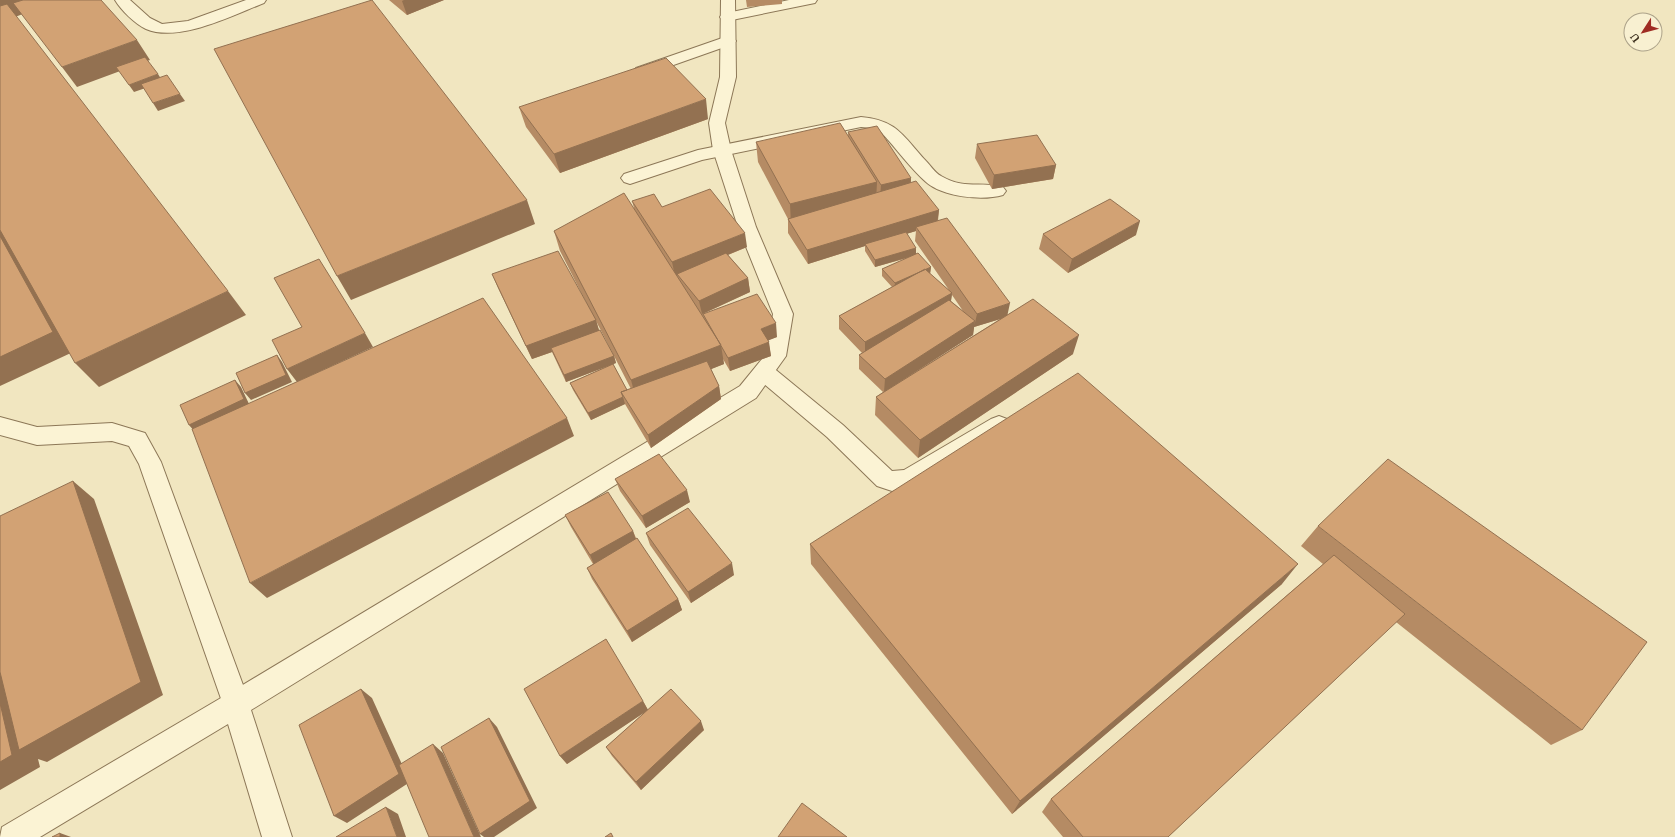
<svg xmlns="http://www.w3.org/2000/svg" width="1675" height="837" font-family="'PT Serif',serif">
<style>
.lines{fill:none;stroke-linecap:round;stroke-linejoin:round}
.lane-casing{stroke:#8c7757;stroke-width:2}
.street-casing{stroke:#8c7757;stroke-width:2}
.lane{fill:#fbf3d4;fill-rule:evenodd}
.street{fill:#fbf3d4;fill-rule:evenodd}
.wall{fill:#b58b64;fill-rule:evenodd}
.shaded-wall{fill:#937151}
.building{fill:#d2a274;stroke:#937151}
</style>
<rect width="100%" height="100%" fill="#f1e6c0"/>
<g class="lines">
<g class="lane-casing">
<path id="lane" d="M115 0H130L150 18 162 24 188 21 246 0H266L264 3C233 15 179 43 146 29 135 24 121 10 115 0Z
M789 0H817L815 3 810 4 727 21 722 20 720 17 722 14 727 13Z
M728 36 733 38 736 41 733 44 648 74H636L634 71 636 68Z
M861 117C897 120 903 136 926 161 931 166 935 173 941 176 965 190 980 181 1003 187L1006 191 1003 195C982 201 943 197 926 182 910 168 896 148 881 132L872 128 861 127 702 160 630 184 624 182 621 178 624 174 698 150Z
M764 364 771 366 843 425 892 471 904 470 991 419 999 416 1007 419 1010 425 1007 431 916 486 892 491 877 486 827 437 757 378 753 372 757 366Z
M0 417 37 427 112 423 145 433 161 462 250 704 246 713 236 717 226 713 139 464 129 446 112 441 37 445 0 435Z"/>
</g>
<g class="street-casing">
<path id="street" d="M721 0H735L736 77 725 123 731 150 756 227 793 314 786 356 756 398 251 710 292 837H262L228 724 40 837H0L2 827 226 695 740 386 766 354 773 314 738 227 713 150 709 123 720 77Z"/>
</g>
<use href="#lane" class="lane"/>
<use href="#street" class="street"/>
</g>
<path class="wall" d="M389 0H444L407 15Z
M746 0H782V4L747 7Z
M519 107 708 119 560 173 526 127Z
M848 132 911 178V183L939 210 938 221 1008 315 1073 354 918 458 875 415 876 397 883 392 859 369V355L862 353 839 329V316L892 287 882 276V269L911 257 875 267 865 251V246L808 264 788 233V219L758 162 756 142 848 136ZM916 231 915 241 949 290 930 274 931 267 916 254 906 234ZM952 295 963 311 951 301ZM1000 319 898 383 973 335 974 327Z
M977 144 1056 165 1053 179 992 189 975 158Z
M632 201 662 207 747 247 728 255 748 278 750 292 705 313 777 337 768 340 771 356 730 371 723 359 724 364 711 369 719 386 721 399 651 448 625 404 591 420 573 390 570 383 608 366 566 382 552 352 532 359 498 288 492 274 591 312 560 251 554 231 634 208ZM596 321 631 389 627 390 613 364 616 363 614 356 599 330Z
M1043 234 1136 235 1068 273 1039 249Z
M615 479 690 502 646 528 620 491Z
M565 515 633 531 636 538 678 599 682 610 632 642 592 579 587 568 593 564 571 527Z
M1318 526 1582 730 1551 745 1396 622 1168 837H1063L1042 812 1051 799 1323 564 1301 546Z
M646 533 734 575 691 603 650 545Z
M810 544 1282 584 1012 814 811 564Z
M643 701 648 710 704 730 641 790 612 756 606 747 645 712 567 764 560 756Z"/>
<path class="shaded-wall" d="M0 0H58L0 23Z
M404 0H444L407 15 402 1Z
M137 40 150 60 77 87 62 67Z
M158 74 163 82 134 92 129 85Z
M180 94 185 101 158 111 153 103Z
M706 99 708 119 560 173 554 154Z
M1056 165 1053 179 992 189 994 175Z
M911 178 910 192 880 199 881 185Z
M877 182 876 202 791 224 790 204Z
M527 200 535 224 351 300 337 276Z
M939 210 937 224 916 227V231L866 246 865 244V246L808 264 807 250Z
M1140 221 1136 235 1068 273 1072 259Z
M0 222 73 352 0 386Z
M745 233 747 247 678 275 677 274 678 275 675 276 672 262Z
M916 248V255L875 267V260Z
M931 267 930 274 894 290 895 283Z
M748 278 750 292 702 314 699 301Z
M228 291 246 315 99 387 75 363Z
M952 293 950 307 865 355V342Z
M1010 303 1007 317 974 327 977 314Z
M596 320 600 334 551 348 552 352 532 359 526 346Z
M975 321 973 335 884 392 885 379Z
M776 323 777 337 762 343 761 329Z
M365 333 373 347 297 382 287 369Z
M1079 335 1073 354 918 458 920 440Z
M769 342 771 356 730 371 728 358Z
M721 345 724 364 636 399 631 380Z
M277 355 282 362 292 382 251 400 245 393Z
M614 356 616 363 566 382 564 375Z
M235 380 241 387 250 406 195 432 189 425Z
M719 386 721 399 651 448 648 435Z
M623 397 625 404 591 420 588 413Z
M567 418 574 436 267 598 250 583Z
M73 481 94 499 163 695 47 762 38 759 40 767 0 790V606Z
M687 490 690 502 646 528 642 516Z
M633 531 637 543 595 567 590 555Z
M732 563 734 575 691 603 688 592Z
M1298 564 1282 584 1012 814 1020 801Z
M678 599 682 610 632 642 627 631Z
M361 689 372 698 410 782 347 823 334 816Z
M643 701 648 710 567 764 560 756Z
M489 718 497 727 537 808 494 837H484L480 834Z
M701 721 704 730 641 790 636 782Z
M433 744 443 753 481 837H474Z
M386 807 398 814 406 837H397Z
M60 833 71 837H60Z"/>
<path class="building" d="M23 0H101L137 40 62 67 13 3Z
M372 0 527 200 337 276 214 49Z
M7 4 228 291 75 363 0 230V6Z
M145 57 158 74 129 85 116 67Z
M666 58 706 99 554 154 519 107Z
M167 75 180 94 153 103 141 84Z
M840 123 877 182 790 204 756 142Z
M877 126 911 178 881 185 848 132Z
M1037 135 1056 165 994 175 977 144Z
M916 181 939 210 807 250 788 219Z
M710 189 745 233 672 262 632 201 654 194 662 207Z
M624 193 721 345 631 380 554 231Z
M1110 199 1140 221 1072 259 1043 234Z
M947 218 1010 303 977 314 916 227Z
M906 232 916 248 875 260 865 244Z
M0 236 53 332 0 357Z
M558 251 596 320 526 346 492 274Z
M726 253 748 278 699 301 677 274Z
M918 253 931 267 895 283 882 269Z
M319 259 365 333 287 369 272 340 302 327 274 278Z
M925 269 952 293 865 342 839 316Z
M757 294 776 323 761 329 769 342 728 358 703 314Z
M483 298 567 418 250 583 192 429Z
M1033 299 1079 335 920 440 876 397Z
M949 300 975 321 885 379 859 355Z
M600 330 614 356 564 375 551 348Z
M277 355 286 375 245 393 236 373Z
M707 361 719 386 648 435 621 392Z
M613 364 627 390 621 392 623 397 588 413 570 383Z
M1078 373 1298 564 1020 801 810 544Z
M235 380 244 399 189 425 180 405Z
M659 454 687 490 642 516 615 479Z
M1388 459 1647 642 1582 730 1318 526Z
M73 481 141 682 19 750 0 672V516Z
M608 492 633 531 590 555 565 515Z
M688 508 732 563 688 592 646 533Z
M637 538 678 599 627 631 587 568Z
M1334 555 1405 614 1168 837H1083L1051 799Z
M606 639 643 701 560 756 524 689Z
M361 689 399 774 334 816 299 725Z
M671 689 701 721 636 782 606 747Z
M0 703 12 755 0 762Z
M489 718 530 801 480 834 441 747Z
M433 744 474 837H429L399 765Z
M802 803 847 837H778Z
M386 807 397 837H336Z
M60 833V837H52Z
M611 833 613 837H605Z"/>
<g transform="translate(1643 32) rotate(234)"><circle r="19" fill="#f8f0d1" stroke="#aca289"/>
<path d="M0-3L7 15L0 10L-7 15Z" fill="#9f2c23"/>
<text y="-6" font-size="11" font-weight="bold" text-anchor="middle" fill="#3a2d1c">U</text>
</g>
</svg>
